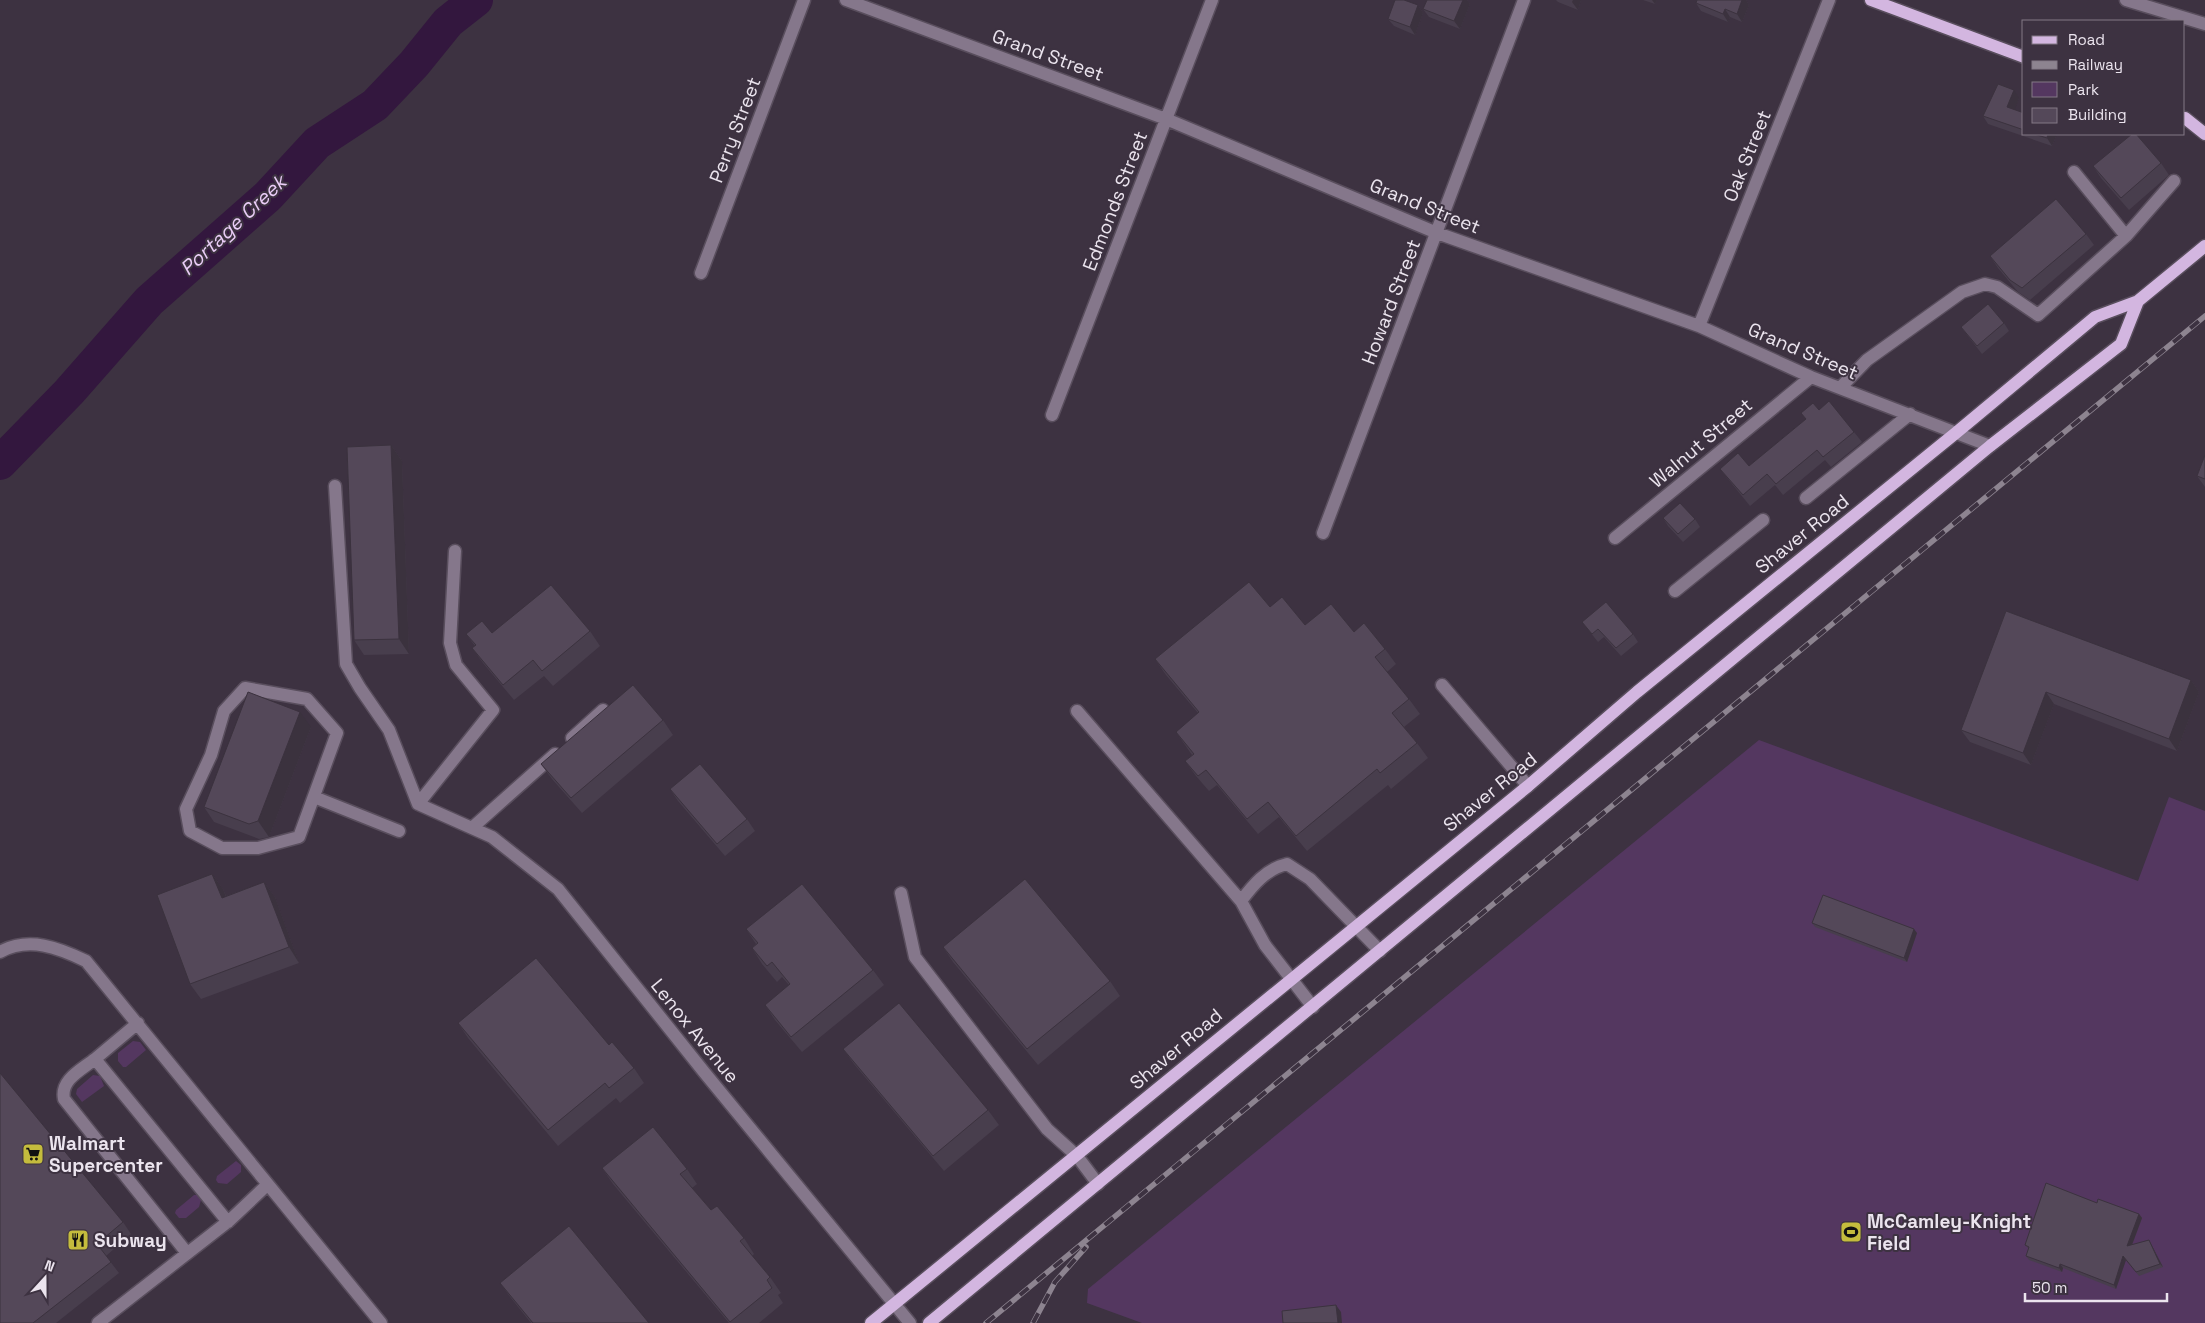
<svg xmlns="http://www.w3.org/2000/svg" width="2205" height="1323" font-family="'Space Grotesk',sans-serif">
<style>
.green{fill:#543760}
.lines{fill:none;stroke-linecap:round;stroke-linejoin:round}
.river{stroke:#33173e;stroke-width:34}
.minor-casing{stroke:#594e5d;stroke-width:15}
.major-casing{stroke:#594e5d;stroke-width:15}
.minor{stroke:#85778b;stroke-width:12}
.major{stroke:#d3b6e0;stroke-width:12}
.rail-casing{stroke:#8d8490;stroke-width:5.5}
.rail{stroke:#3d3241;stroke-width:4;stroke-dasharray:11;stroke-linecap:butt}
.wall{fill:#483e4d}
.shaded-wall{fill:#3b323e}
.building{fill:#544859;stroke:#3b323e}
.labels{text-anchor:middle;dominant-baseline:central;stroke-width:4;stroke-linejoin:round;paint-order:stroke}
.street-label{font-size:19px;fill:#ebe4ee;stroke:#3d3241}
.poi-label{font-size:19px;font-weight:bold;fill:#ebe4ee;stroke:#3d3241;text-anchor:start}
.water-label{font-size:20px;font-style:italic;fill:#eacdf7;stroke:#3d3241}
</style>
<rect width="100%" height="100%" fill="#3d3241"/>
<path class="green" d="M1759 740 2138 881 2169 797 2205 811V1323H1142L1087 1303 1088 1289Z
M133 1041 140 1042 146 1050 126 1067H123L118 1061V1053Z
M93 1075 100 1076 104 1086 82 1102 76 1094 77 1089Z
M236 1161 241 1165V1172L227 1184 218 1183 216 1180 217 1176Z
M194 1195H198L201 1200 199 1207 186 1218H179L175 1213 176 1210Z"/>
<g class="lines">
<path class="river" d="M0 463 69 392 149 301 268 196 317 143 375 105 414 64 448 22 476 0"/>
<g class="minor-casing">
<path id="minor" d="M846 0 1166 119 1437 233 1699 326 1811 377 1990 446
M2126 0 2205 24
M2074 172 2126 236
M701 273 804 0
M1699 326 1829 0
M1840 388 1867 360 1962 292 1985 284 1997 287 2038 315 2126 236 2174 181
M1052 415 1212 0
M335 486 346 664 360 688 389 730 418 804
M1806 498 1910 414
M1323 533 1524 0
M1615 538 1811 377
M1675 591 1763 520
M1442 685 1528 786
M245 688 307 699 337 733 299 837 258 848H222L190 831 186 809 211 755 224 711Z
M1077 711 1241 901
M572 738 603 710
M314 797 399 831
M418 804 492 837 558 889 704 1072 910 1323
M418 804 493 710 456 665 450 643 455 551
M473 827 555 754
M901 893 915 957 1047 1129 1077 1156 1098 1184
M0 952C29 936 59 948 86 961L381 1323
M1313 1007 1265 945 1241 901C1253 885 1266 869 1287 864L1310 879 1380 951
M138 1023 95 1059 228 1222
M95 1059C81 1070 60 1080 64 1099L187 1253
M98 1323 230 1220 267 1185"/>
</g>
<g class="major-casing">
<path id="major" d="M1871 0 2024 57
M2185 118 2205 134
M871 1323 1528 786 1637 692 1957 432 2095 317 2138 301 2205 246
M929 1323 1990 446 2121 344 2138 301"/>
</g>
<use href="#minor" class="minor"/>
<use href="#major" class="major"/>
<g class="rail-casing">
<path id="rail" d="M986 1323 2205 316
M1033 1323 1055 1282 1086 1247"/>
</g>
<use href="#rail" class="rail"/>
</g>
<path class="wall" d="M1427 0H1467L1470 4 1460 29 1429 17 1423 9Z
M1556 0H1581L1578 10 1558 2Z
M1643 0H1657L1655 4Z
M1697 0H1746L1749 5 1742 22 1730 17 1728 22 1701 11 1696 3Z
M1418 5 1423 13 1415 35 1394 26 1388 19Z
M2019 98 2014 110 2024 113V134H2057L2052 146 1988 124 1983 116Z
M2161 163 2169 175 2129 210 2101 178 2093 166Z
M2086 234 2094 245 2030 300 2018 292 1998 268 1990 256Z
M2004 323 2009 331 1982 354 1967 335 1961 327Z
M1819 410 1854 432 1862 442 1831 467 1825 460 1783 495 1775 485 1750 506 1728 479 1720 469 1749 466 1806 419 1801 413Z
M391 445 402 461 409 654 364 655 354 640Z
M2205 455V487L2197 476Z
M1663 518 1695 519 1700 527 1683 542 1668 526Z
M1270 607 1305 625 1354 632 1385 649 1396 664 1387 672 1409 699 1420 714 1404 727 1417 743 1428 758 1391 789 1388 785 1307 851 1279 817 1258 834 1217 785 1209 791 1196 776 1185 761 1192 755 1176 732 1198 713 1166 675 1155 659Z
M2006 611 2191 680 2199 692 2177 751 2054 704 2031 765 1970 742 1961 730Z
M1582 622 1633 634 1638 642 1621 656 1604 637 1598 642Z
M590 631 600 646 553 686 544 676 514 700 483 663 472 648 475 646 466 634Z
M663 720 673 735 582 813 552 779 541 764Z
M311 727 269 837 259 839 214 822 204 807Z
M670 789 747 819 755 831 725 856 678 801Z
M212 874 223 889 226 896 264 882 275 897 299 963 201 999 190 984Z
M1812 923 1917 933 1907 962 1815 927Z
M746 929 873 970 884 985 802 1052 775 1020 765 1005 789 985 782 977 777 982 762 964 752 948 756 944Z
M943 947 1110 981 1120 996 1038 1065 953 962Z
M458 1023 609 1045 634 1068 644 1083 620 1103 616 1098 558 1146 468 1038Z
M843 1049 988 1110 999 1125 944 1171 854 1064Z
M602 1168 687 1169 697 1184 692 1188 711 1210 744 1238 754 1254 752 1256 770 1277 781 1293 778 1295 783 1303 759 1323H729L613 1184Z
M2097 1203 2139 1214 2142 1218 2132 1245 2149 1240 2163 1267 2139 1276 2126 1260 2116 1289 2063 1268 2062 1272 2029 1260 2026 1256 2029 1249 2025 1245Z
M123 1222 131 1234 106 1256 119 1273 56 1323H0Z
M500 1283 649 1323H531L511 1298Z"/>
<path class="shaded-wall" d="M1463 0H1467L1470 4 1460 29 1454 21Z
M1573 0H1581L1578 10 1572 2Z
M1652 0H1657L1655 4Z
M1742 0H1746L1749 5 1742 22 1737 14Z
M1418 5 1423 13 1415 35 1410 27Z
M1725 9 1730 17 1728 22 1723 14Z
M2014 90 2019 98 2013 115 2007 107Z
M2048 134H2057L2052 146 2047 138Z
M391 445 402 461 409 654 399 639Z
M2191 680 2199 692 2177 751 2169 739Z
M2046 692 2054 704 2031 765 2023 753Z
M300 712 311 727 269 837 258 821Z
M212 874 223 889 232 913 222 898Z
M264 882 275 897 299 963 289 947Z
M1914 929 1917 933 1907 962 1904 958Z
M2139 1214 2142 1218 2130 1250 2127 1246Z
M2149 1240 2151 1244 2163 1267 2160 1264Z
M2123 1256 2126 1260 2116 1289 2114 1285Z
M2060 1264 2063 1268 2062 1272 2059 1268Z
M1336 1305 1341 1312 1342 1323H1338Z"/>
<path class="building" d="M1395 0H1404L1418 5 1410 27 1388 19Z
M1427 0H1463L1454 21 1423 9Z
M1697 0H1742L1737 14 1725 9 1723 14 1696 3Z
M1998 84 2014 90 2007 107 2024 113V130L1983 116Z
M2034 134H2048L2047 138Z
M2132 134H2136L2161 163 2121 198 2093 166Z
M2056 199 2086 234 2022 288 2010 280 1990 256Z
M1988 304 2004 323 1977 346 1961 327Z
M1829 401 1854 432 1823 457 1817 450 1776 484 1767 474 1743 495 1720 469 1738 453 1749 466 1806 419 1801 413 1813 403 1819 410Z
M391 445 399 639 354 640 347 447Z
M2205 455V479L2197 476Z
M1680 503 1695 519 1678 534 1663 518Z
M1249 582 1270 607 1282 597 1305 625 1331 604 1354 632 1364 623 1385 649 1375 657 1409 699 1392 713 1417 743 1380 773 1377 769 1296 836 1268 802 1247 819 1206 770 1198 776 1185 761 1194 754 1176 732 1199 712 1155 659Z
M551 585 590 631 542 671 533 660 503 685 472 648 476 645 466 634 482 621 492 633Z
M1606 602 1633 634 1616 648 1598 629 1592 634 1582 622Z
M2006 611 2191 680 2169 739 2046 692 2023 753 1961 730Z
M633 685 663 720 571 798 541 764Z
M248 692 300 712 258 821 249 824 204 807Z
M700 764 747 819 717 844 670 789Z
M212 874 222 898 264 882 289 947 190 984 157 895Z
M1025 879 1110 981 1027 1049 943 947Z
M802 884 873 970 791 1037 765 1005 790 984 772 962 767 966 752 948 758 943 746 929Z
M1823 895 1914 929 1904 958 1812 923Z
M536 958 609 1045 612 1042 634 1068 609 1088 605 1083 548 1130 458 1023Z
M899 1003 988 1110 933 1156 843 1049Z
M0 1073 123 1222 97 1244 111 1262 33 1323H0Z
M653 1127 687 1169 680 1174 711 1210 717 1206 744 1238 740 1241 770 1277 767 1280 772 1288 730 1322 602 1168Z
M2046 1183 2097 1203 2098 1199 2139 1214 2127 1246 2149 1240 2160 1264 2136 1272 2123 1256 2114 1285 2060 1264 2059 1268 2026 1256 2029 1247 2025 1245Z
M569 1226 649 1323H533L500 1283Z
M1336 1305 1338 1323H1283L1282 1311Z"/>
<defs>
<g id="supermarket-square" transform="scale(1.125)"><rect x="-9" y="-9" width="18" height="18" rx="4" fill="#c4bc3d" stroke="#3d3241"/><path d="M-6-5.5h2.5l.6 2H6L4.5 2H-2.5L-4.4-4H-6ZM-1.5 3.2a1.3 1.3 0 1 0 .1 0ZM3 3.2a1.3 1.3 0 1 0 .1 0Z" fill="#111"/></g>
<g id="stadium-square" transform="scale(1.125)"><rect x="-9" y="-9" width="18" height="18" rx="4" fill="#c4bc3d" stroke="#3d3241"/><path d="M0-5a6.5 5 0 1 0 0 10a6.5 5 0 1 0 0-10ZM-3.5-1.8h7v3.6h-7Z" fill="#111"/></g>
<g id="restaurant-square" transform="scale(1.125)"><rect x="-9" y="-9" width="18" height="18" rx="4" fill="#c4bc3d" stroke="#3d3241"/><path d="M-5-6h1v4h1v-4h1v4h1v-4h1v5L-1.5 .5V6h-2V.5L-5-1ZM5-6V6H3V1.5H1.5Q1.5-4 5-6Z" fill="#111"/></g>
</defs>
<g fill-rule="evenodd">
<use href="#supermarket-square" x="33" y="1154"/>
<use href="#stadium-square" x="1851" y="1232"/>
<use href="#restaurant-square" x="78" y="1240"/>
</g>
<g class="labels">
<g class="street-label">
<text transform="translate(1048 55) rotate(20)">Grand Street</text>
<text transform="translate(735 130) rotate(-69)">Perry Street</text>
<text transform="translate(1747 156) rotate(-68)">Oak Street</text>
<text transform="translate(1115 201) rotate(-69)">Edmonds Street</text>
<text transform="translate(1425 206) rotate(22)">Grand Street</text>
<text transform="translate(1391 302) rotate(-69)">Howard Street</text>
<text transform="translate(1803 351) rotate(23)">Grand Street</text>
<text transform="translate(1701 443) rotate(-40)">Walnut Street</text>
<text transform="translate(1802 534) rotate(-39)">Shaver Road</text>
<text transform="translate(1490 792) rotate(-39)">Shaver Road</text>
<text transform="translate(695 1031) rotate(51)">Lenox Avenue</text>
<text transform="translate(1176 1049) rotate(-40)">Shaver Road</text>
</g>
<g class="poi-label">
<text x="49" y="1143">Walmart<tspan x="49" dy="22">Supercenter</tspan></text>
<text x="1867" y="1221">McCamley-Knight<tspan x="1867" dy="22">Field</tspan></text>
<text x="94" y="1240">Subway</text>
</g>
<g class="water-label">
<text transform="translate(233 225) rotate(-43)">Portage Creek</text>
</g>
</g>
<rect x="2022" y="20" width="162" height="115" fill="#3d3241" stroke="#837986"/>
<rect x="2032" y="36" width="25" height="8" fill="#d3b6e0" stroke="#837986"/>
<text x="2068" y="45" font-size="15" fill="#ebe4ee">Road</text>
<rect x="2032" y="61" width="25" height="8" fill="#8d8490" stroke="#837986"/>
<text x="2068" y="70" font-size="15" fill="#ebe4ee">Railway</text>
<rect x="2032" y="82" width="25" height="15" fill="#543760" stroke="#837986"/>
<text x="2068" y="95" font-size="15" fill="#ebe4ee">Park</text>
<rect x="2032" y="108" width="25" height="15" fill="#544859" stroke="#837986"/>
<text x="2068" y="120" font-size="15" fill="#ebe4ee">Building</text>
<g transform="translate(45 1278) rotate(21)" stroke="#3d3241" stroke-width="4" paint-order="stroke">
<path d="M0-4L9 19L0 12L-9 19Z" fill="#ebe4ee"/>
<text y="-8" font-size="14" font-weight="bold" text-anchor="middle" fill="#ebe4ee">N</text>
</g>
<path d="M2025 1293v8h142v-8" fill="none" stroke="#ebe4ee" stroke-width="2.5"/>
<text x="2032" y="1293" font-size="15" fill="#ebe4ee" stroke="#3d3241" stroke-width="4" paint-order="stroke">50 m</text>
</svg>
